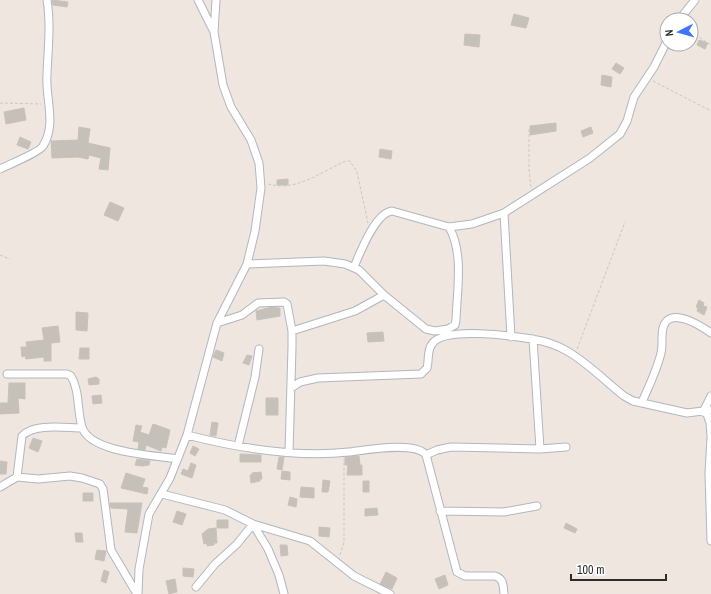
<svg xmlns="http://www.w3.org/2000/svg" width="711" height="594" font-family="'Archivo Narrow',sans-serif">
<style>
.building{fill:#c6c0bb;stroke:#c9c2b8}
.lines{fill:none;stroke-linecap:round;stroke-linejoin:round}
.minor-casing{stroke:#b2b6c0;stroke-width:9}
.path{stroke:#c8c8c8;stroke-width:1;stroke-dasharray:3 2;stroke-linecap:butt}
.minor{stroke:#fff;stroke-width:7}
</style>
<rect width="100%" height="100%" fill="#eee6df"/>
<path class="building" d="M52 0 68 2 67 7 53 5Z
M514 14 529 18 526 28 511 25Z
M465 34 480 35 479 47 464 45Z
M699 40 708 43 705 49 697 45Z
M616 63 624 68 620 74 612 69Z
M602 75 612 77 611 87 601 85Z
M24 108 26 120 6 124 4 112Z
M556 123V131L530 135V126Z
M79 127 90 129 88 143 110 148 108 170 99 169 101 158 89 155 88 159 78 157 52 158 51 141 78 140Z
M591 127 593 133 583 137 581 131Z
M20 137 31 142 28 149 17 145Z
M380 149 392 151 391 159 379 157Z
M288 179V185H277V180Z
M110 202 124 208 118 221 104 215Z
M699 300 704 303 703 306 707 307 704 315 697 311 698 308 696 307Z
M272 307 280 308V316L257 320 256 311Z
M76 312 88 313 87 331 76 330Z
M58 326 60 342 51 343V361H44V357L26 359 25 356 22 357 21 347H27L26 342 44 340 42 328Z
M383 332 384 341 368 342 367 333Z
M80 348H89V359H79Z
M216 350 224 353 222 361 213 357Z
M247 355 252 356 249 365 243 363Z
M96 377 99 379V384L89 385 88 379Z
M9 383H25V399L18 398 19 413 0 414V403H8Z
M101 395 102 403 93 404 92 396Z
M266 398H278V415H266Z
M212 422 218 423 216 436 210 435Z
M153 424 170 430 166 448 162 447 161 451 146 445 145 450 138 449 139 442 133 441 136 425 142 426 140 432 149 435Z
M33 438 42 441 38 452 29 448Z
M193 446 199 449 195 456 190 453Z
M240 454 261 455V462H240Z
M359 456 360 465H362V475H347L348 465H345V457Z
M279 457H284L282 470 277 469Z
M137 459 150 461 149 465 142 466 135 465Z
M0 461 7 462 6 474H0Z
M191 463 196 465 192 478 181 474 183 469 188 471Z
M282 471 290 472V480L281 479Z
M261 472 262 479H260V481L251 483 250 475H252V473Z
M126 473 145 479 142 487 148 488 147 494 121 488Z
M323 480 330 481 328 492H322Z
M363 481H369V492H363Z
M301 487 314 488V498L300 497Z
M83 493H93V501H83Z
M290 497 297 499 296 507 288 505Z
M110 503H142L137 533 125 532 128 509 111 508Z
M377 508 378 515 365 516V509Z
M177 511 186 514 182 525 173 522Z
M217 520H228V528H217Z
M566 523 577 529 575 533 564 528Z
M319 527 330 528 329 537 319 536Z
M216 528 217 543H214V545L207 546V543L204 544 202 534 208 529Z
M75 533H82L83 542H76Z
M280 545H287L288 555 281 556Z
M97 550 106 551 104 561 95 559Z
M183 568 194 569 193 577 183 576Z
M104 570 109 572 106 583 101 581Z
M386 572 397 578 392 589 380 584Z
M445 575 448 585 439 589 435 579Z
M175 579 177 592 169 594 166 581Z"/>
<g class="lines">
<g class="minor-casing">
<path id="minor" d="M198 0 213 30
M679 20 695 0
M0 169C8 165 40 152 43 146 57 124 45 98 47 74 48 49 51 24 47 0
M504 213 511 337
M247 264 324 261 345 264 359 270 384 295 426 329 435 331 448 329 455 325 456 320C457 290 464 253 449 227
M354 267C360 253 375 213 392 211L449 227 472 224 504 213 590 158 620 134 627 121 634 97 654 67 667 41
M217 323 242 315 258 303 284 302 287 304 292 331V347L289 452
M292 331 355 311 384 295
M533 339 540 449
M7 374H67L71 376C80 391 77 411 82 427 90 453 154 455 177 459
M291 388 300 382 318 378 421 374 427 368C429 361 427 350 432 344 444 326 513 336 532 339 544 341 557 345 567 351 588 363 606 382 624 396L633 401 687 413 711 410
M642 402C649 386 657 370 661 353 663 344 661 336 663 328 669 305 701 326 711 333
M706 411 710 423 711 436
M703 412 711 396
M187 435C238 448 296 458 349 452 366 450 416 441 426 455L457 572 465 576H495C504 579 503 585 504 594
M711 438 709 473 711 541
M238 446 255 377 259 349
M426 455 437 450 451 447 540 449 566 447
M17 477 38 479 70 476 82 478 100 484 103 489 111 550 137 594
M0 487 17 477 22 436C34 423 65 428 82 428
M162 494 225 510 253 524 268 549 279 575 284 594
M440 511 504 512 537 506
M196 587 215 564 237 544 253 524 310 541 354 576 390 594
M138 594 139 569 149 514 170 478 187 435 217 323 247 264 255 231 261 188 259 163 251 140 231 107 223 85 214 32 216 0"/>
</g>
<path class="path" d="M691 32 711 45
M653 81 711 111
M0 103 41 104
M529 129V170L531 188
M268 184C297 192 320 172 346 161H350L357 172 368 223
M0 255 10 259
M577 349 625 222
M340 555 344 542V459"/>
<use href="#minor" class="minor"/>
</g>
<g transform="translate(679 32) rotate(264)"><circle r="19" fill="#ffffff" stroke="#ababab"/>
<path d="M0-3L7 15L0 10L-7 15Z" fill="#4073fa"/>
<text y="-6" font-size="11" font-weight="bold" text-anchor="middle" fill="#2c2c2c">N</text>
</g>
<path d="M571 574v6h95v-6" fill="none" stroke="#2c2c2c" stroke-width="2"/>
<text x="577" y="574" font-size="12" fill="#2c2c2c" stroke="#ffffff" stroke-width="3" paint-order="stroke">100 m</text>
</svg>
